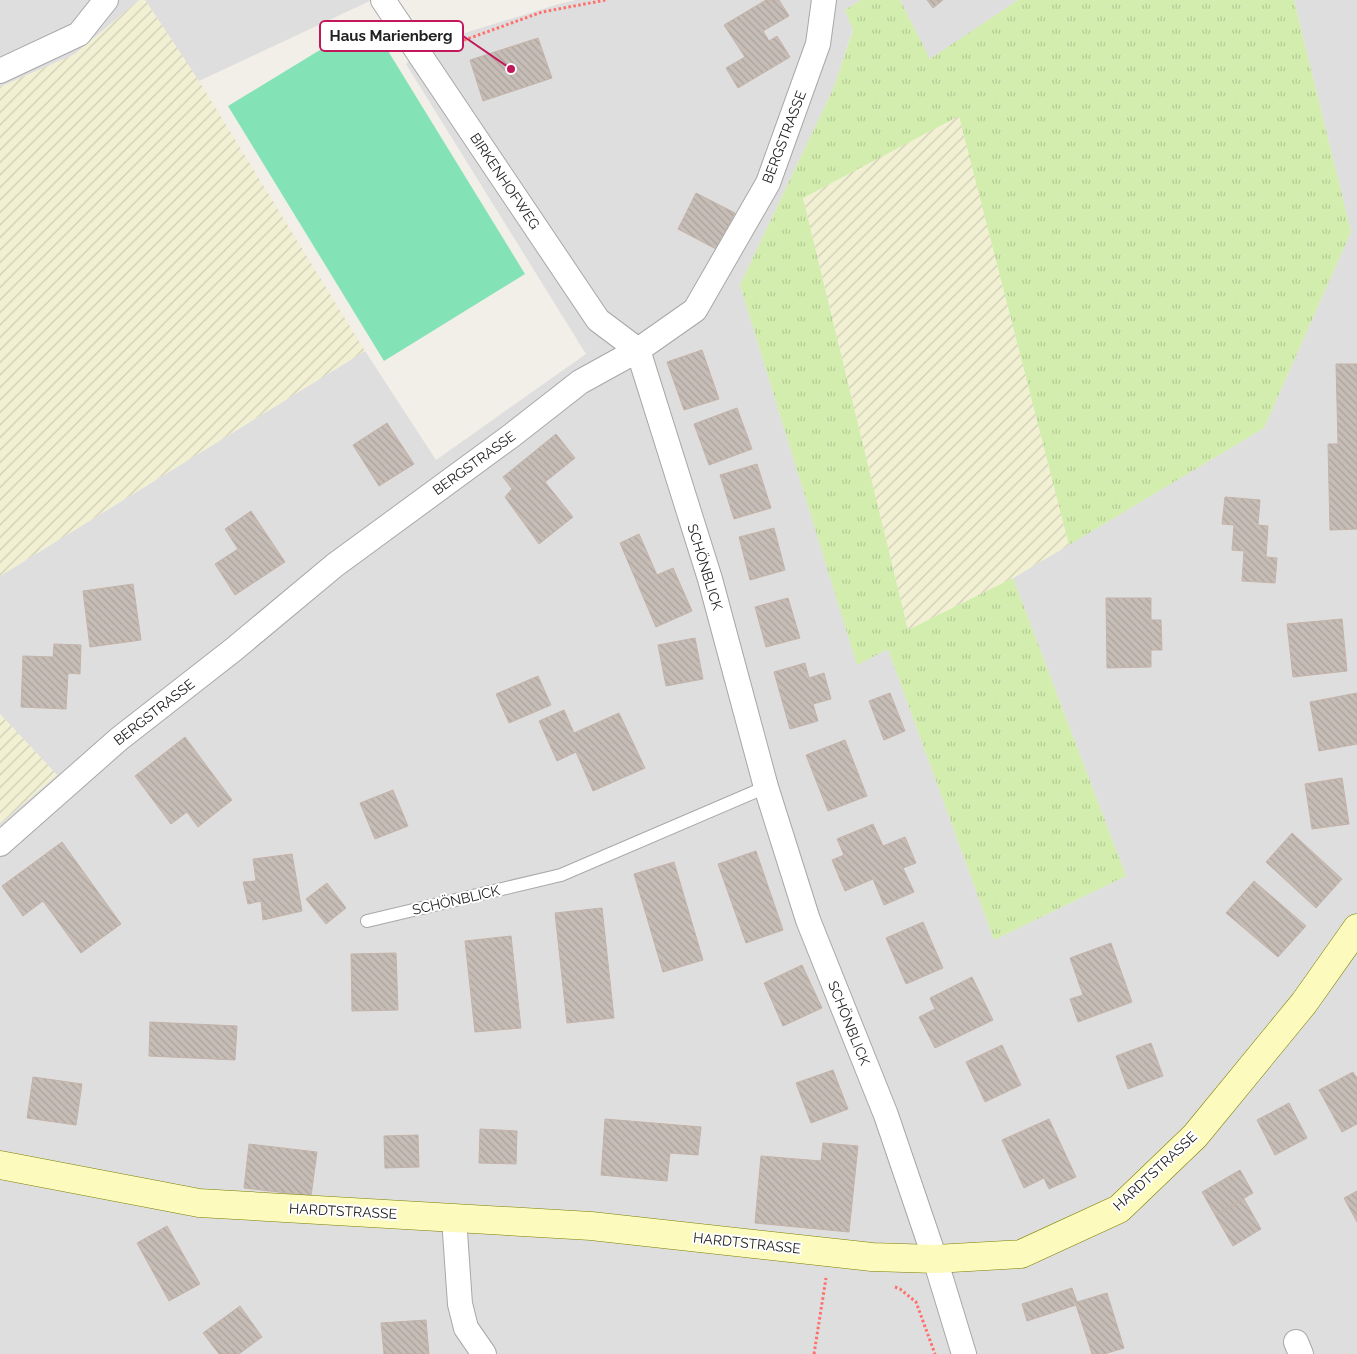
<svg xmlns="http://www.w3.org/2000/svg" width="1357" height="1354" font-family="Raleway,sans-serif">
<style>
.residential{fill:#dfdede}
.farmland{fill:url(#farmland-furrows)}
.grass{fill:url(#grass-tufts)}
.pitch{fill:#84e3b6}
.building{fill:url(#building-back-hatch);stroke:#c4b3a9}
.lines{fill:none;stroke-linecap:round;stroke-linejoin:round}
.service-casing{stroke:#a8a8a8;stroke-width:14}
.minor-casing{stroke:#a8a8a8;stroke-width:26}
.secondary-casing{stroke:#7c8001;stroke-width:29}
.path{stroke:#ff6f6c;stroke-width:3;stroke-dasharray:2.5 2.5;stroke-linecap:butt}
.service{stroke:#fff;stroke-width:12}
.minor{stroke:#fff;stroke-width:24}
.secondary{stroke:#fcfabc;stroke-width:28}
.labels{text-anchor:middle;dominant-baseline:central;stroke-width:4;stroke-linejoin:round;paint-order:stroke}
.street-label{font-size:14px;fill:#212121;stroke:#fff}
.leader{fill:none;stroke:#c2185b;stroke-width:2}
.callout-dot{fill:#c2185b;stroke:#fff;stroke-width:2}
.callout{fill:#fff;stroke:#c2185b;stroke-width:2}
.callout-label{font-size:15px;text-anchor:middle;font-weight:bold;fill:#212121}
</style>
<defs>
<pattern id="farmland-furrows" width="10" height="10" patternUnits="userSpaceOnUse" patternTransform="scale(1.25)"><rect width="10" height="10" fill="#f1f0d3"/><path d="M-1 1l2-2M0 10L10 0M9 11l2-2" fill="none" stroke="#ceceb5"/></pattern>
<pattern id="grass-tufts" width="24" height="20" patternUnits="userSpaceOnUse" patternTransform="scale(1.25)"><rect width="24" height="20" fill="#d2edad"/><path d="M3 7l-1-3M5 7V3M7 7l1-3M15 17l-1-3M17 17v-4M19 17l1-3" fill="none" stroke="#b4cb95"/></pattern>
<pattern id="building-back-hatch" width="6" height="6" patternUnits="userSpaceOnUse" patternTransform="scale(1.25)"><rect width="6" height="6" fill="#c7bdb7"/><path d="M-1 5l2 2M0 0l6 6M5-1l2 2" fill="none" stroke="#aba29d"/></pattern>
</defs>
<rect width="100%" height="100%" fill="#f2eee8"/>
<path class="residential" d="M0 0H139L75 54 0 87Z
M145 0H372L199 81Z
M576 0H861L845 10 853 29 834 87 740 285 857 664 888 649 994 940 1126 876 1013 578 1264 428 1351 232 1294 0H1357V1354H0V824L57 775 0 714V576L365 351 436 460 586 354 406 64 426 45 559 4Z
M900 0H1018L930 60Z"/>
<path class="farmland" d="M139 0H145L199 81 365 351 0 576V87L75 54Z
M959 115 1069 545 1013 578 908 630 803 198Z
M0 714 57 775 0 824Z"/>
<path class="grass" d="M861 0H900L930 59 1018 0H1294L1351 232 1264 428 1069 545 959 116 803 198 908 630 1013 578 1126 876 994 940 888 649 857 665 740 285 834 87 853 30 845 10Z"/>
<path class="pitch" d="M369 20 525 274 384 361 228 106Z"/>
<path class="building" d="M766 0H779L789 16 763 31 769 41 777 36 790 57 738 88 726 68 745 57 724 25Z
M927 0H943L933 8Z
M538 38 552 78 483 101 470 60Z
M696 193 735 213 716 249 678 229Z
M702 350 719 399 684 410 667 362Z
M1336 364H1357V529L1330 530 1328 444H1338Z
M737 408 752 449 709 465 694 424Z
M387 423 414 464 379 486 353 445Z
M556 434 575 458 545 482 573 517 539 544 505 497 512 489 503 477Z
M757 464 771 508 734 519 720 475Z
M1225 497 1260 500 1258 525 1268 526 1266 557 1277 558 1275 583 1242 581 1244 551 1232 550 1234 525 1222 524Z
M251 511 285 562 235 595 215 564 238 549 225 529Z
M774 528 785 570 750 580 739 537Z
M639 534 657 575 673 568 692 611 656 627 620 543Z
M133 584 141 640 90 647 83 591Z
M788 598 800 638 766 647 755 607Z
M1106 598H1151V620H1161L1162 650H1151V667L1107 668Z
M1342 619 1347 671 1293 677 1287 624Z
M695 638 703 679 666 686 658 645Z
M54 644 81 645 80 674 68 673 66 709 21 707 23 656 53 657Z
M805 663 809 678 824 673 831 699 813 704 818 721 790 729 774 672Z
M538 676 551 705 509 723 496 694Z
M890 693 905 731 884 740 869 701Z
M1357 693V744L1319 751 1310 702Z
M564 710 574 733 619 713 645 768 593 791 576 752 557 761 539 721Z
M185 737 232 800 198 827 187 812 171 824 135 776Z
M845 740 867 796 828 811 806 755Z
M1342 778 1349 824 1312 829 1305 784Z
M393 790 408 826 375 839 360 803Z
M873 824 883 846 905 837 916 863 903 868 914 892 884 905 873 879 845 891 832 860 844 855 837 839Z
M1292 833 1342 879 1316 908 1266 862Z
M62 842 121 924 81 953 43 901 23 916 2 886Z
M756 851 783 930 746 943 718 864Z
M292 854 302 911 263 920 261 901 248 904 243 882 256 881 253 859Z
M674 862 703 960 663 972 634 874Z
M1254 881 1306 926 1278 957 1226 913Z
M327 883 346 908 326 924 306 899Z
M602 908 614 1018 567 1023 555 913Z
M923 922 943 968 906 984 886 938Z
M511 936 521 1028 475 1032 465 941Z
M1111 943 1132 1002 1078 1022 1070 999 1083 995 1070 958Z
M396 953 398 1010 352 1011 351 954Z
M802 965 822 1008 783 1026 764 983Z
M972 977 993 1020 935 1048 919 1017 935 1009 930 998Z
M150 1022 237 1026 235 1060 149 1056Z
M1151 1043 1163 1076 1128 1089 1116 1056Z
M1002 1045 1021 1085 985 1102 966 1062Z
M833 1070 848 1109 811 1123 796 1083Z
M1353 1072 1357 1078V1124L1342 1132 1319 1090Z
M33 1077 82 1084 76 1125 27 1118Z
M1289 1103 1307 1138 1275 1155 1257 1120Z
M605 1119 701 1127 698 1155 670 1153 667 1181 601 1175Z
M1049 1119 1076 1177 1049 1189 1044 1178 1024 1188 1002 1140Z
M480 1129 517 1131 516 1164 479 1163Z
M418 1135 419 1167 385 1168 384 1136Z
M823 1143 858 1146 849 1232 755 1223 761 1156 821 1161Z
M249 1144 317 1152 311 1196 244 1188Z
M1240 1170 1253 1193 1215 1215 1202 1192Z
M1357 1191V1222L1344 1198Z
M1244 1199 1261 1229 1233 1246 1215 1215Z
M167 1226 200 1284 169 1301 137 1243Z
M1072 1288 1077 1302 1107 1293 1124 1348 1104 1354H1092L1076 1305 1027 1321 1022 1304Z
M240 1306 262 1337 239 1354H219L203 1333Z
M426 1320 429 1354H384L381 1323Z"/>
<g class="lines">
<g class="service-casing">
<path id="service" d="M367 921 561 875 766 787"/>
</g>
<g class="minor-casing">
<path id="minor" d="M383 0 598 320 638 350
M0 71 79 34 106 0
M638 350 710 579 766 787 808 920 886 1115 935 1259 964 1354
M0 844 119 739 233 650 335 565 511 436 580 382 638 350 695 310 768 183 818 44 824 0
M454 1218 460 1304 466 1328 484 1354
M1296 1342 1301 1354"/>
</g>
<g class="secondary-casing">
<path id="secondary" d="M0 1165 199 1203 591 1226 872 1257 935 1259 1021 1254 1119 1209 1195 1136 1304 1003 1357 928"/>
</g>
<path class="path" d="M445 47 542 12 606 0
M895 1287 900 1289 916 1302 935 1354
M814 1354 826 1278"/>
<use href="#service" class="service"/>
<use href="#minor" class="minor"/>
<use href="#secondary" class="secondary"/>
</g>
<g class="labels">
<g class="street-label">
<text transform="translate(784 137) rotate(-69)">BERGSTRASSE</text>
<text transform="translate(505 181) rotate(56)">BIRKENHOFWEG</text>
<text transform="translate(474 463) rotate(-36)">BERGSTRASSE</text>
<text transform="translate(705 567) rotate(73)">SCHÖNBLICK</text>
<text transform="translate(154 712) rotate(-38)">BERGSTRASSE</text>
<text transform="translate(456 900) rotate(-13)">SCHÖNBLICK</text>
<text transform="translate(849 1023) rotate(68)">SCHÖNBLICK</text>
<text transform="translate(1155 1171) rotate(-43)">HARDTSTRASSE</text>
<text transform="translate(343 1211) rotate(3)">HARDTSTRASSE</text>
<text transform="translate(747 1243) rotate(6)">HARDTSTRASSE</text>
</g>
</g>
<path class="leader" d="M511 69L463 36"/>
<circle class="callout-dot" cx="511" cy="69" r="5"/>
<rect class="callout" x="320" y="21" width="143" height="30" rx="5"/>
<g class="callout-label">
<text x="391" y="41">Haus Marienberg</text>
</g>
</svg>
